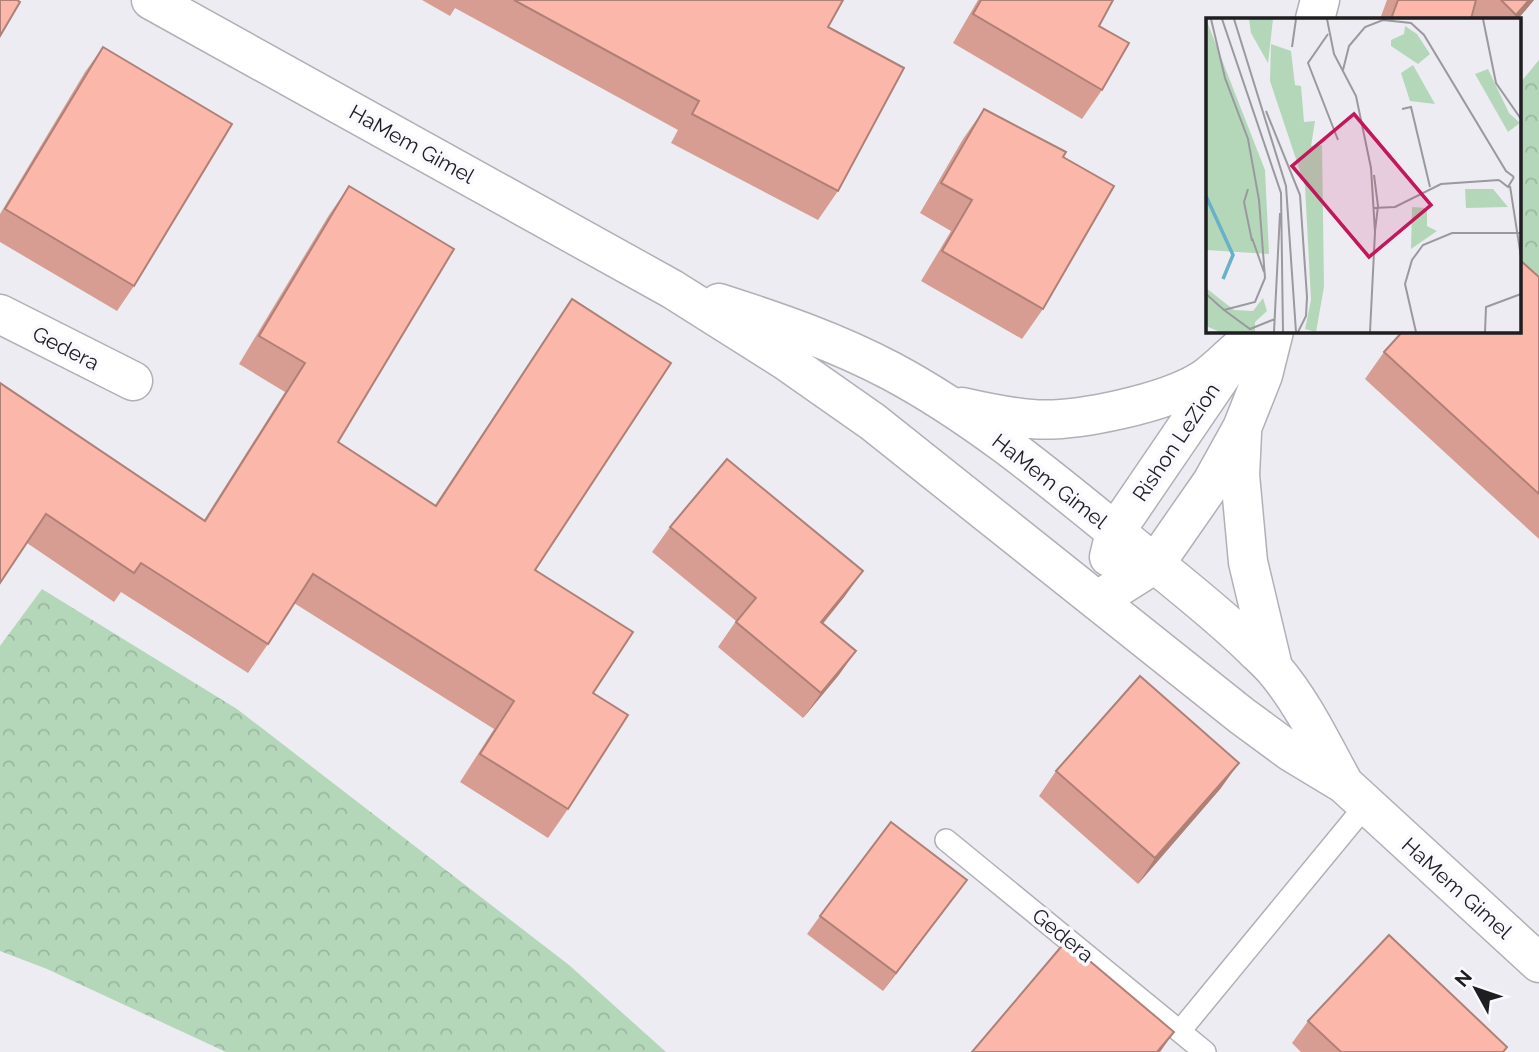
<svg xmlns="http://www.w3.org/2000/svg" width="1539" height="1052" font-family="Raleway,sans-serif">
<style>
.forest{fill:url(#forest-crowns)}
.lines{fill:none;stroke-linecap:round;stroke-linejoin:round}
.service-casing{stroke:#b1b0b6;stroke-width:24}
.minor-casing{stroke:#b1b0b6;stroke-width:41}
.tertiary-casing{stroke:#b1b0b6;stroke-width:41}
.service{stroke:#fff;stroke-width:21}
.minor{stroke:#fff;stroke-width:38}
.tertiary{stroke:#fff;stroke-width:38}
.wall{fill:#d79d92}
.shaded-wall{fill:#af8077}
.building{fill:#fab7aa;stroke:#af8077;stroke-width:2}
.labels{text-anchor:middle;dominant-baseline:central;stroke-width:7;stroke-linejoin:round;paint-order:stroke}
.street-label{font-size:21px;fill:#1e1d20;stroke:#faf9ff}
.inset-river{fill:none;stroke:#69b1c9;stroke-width:3.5}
.inset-road{fill:none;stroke:#9a999e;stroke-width:2}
.view{fill:#c2185b;fill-opacity:0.15;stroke:#c2185b;stroke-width:3.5}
.inset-edge{fill:none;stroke:#1e1d20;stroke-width:3.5}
</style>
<defs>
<pattern id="forest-crowns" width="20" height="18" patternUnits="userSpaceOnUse" patternTransform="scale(1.75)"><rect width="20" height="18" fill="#b4d7ba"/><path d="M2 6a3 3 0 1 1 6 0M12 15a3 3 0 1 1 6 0" fill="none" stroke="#9ab8a0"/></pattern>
</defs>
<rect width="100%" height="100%" fill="#edecf2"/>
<path class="forest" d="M1539 60V317L1520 300V83Z
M42 589 237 709 569 965 666 1052H226L47 969 0 951V646Z"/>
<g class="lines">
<g class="service-casing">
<path id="service" d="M946 840 1205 1052
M1180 1031 1366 805"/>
</g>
<g class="minor-casing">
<path id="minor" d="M0 314 133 381"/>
</g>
<g class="tertiary-casing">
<path id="tertiary" d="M151 0 672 289 786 361 873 422 1242 716 1291 752 1344 784 1539 963
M1315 19 1320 0
M719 303C778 322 836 342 891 371 981 419 1060 487 1139 551 1177 582 1217 613 1252 647 1259 654 1268 662 1274 669 1303 703 1322 744 1343 782
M962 407C984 412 1008 417 1031 419 1075 423 1167 403 1204 379 1217 370 1229 357 1241 347
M1242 433 1240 475 1248 562 1273 667
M1109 557 1115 532 1226 369
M1098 600 1155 564 1212 482 1242 428 1263 375 1274 331"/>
</g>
<use href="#service" class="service"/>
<use href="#minor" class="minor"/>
<use href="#tertiary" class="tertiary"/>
</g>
<path class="wall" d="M422 0H843L828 27 838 191 818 220 671 143 678 130 455 8 450 16Z
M978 0H1113L1099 26 1102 90 1082 119 953 43Z
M1387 0H1534L1518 19H1380Z
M103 47 134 286 117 311 0 242V214L85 72Z
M984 109 1063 157 1043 309 1022 339 921 281 951 231 920 213 963 139Z
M349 186 338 442 435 505 572 299 535 570 593 693 568 809 548 838 460 782 494 729 294 603 268 644 248 673 121 592 114 602 27 543 0 383 204 520 285 392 239 364 329 215Z
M1539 277V539L1365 379 1384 352Z
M670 527 845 596 823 624 856 651 838 676 803 718 718 647 736 621 652 552Z
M1056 771 1221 788 1138 884 1039 796Z
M967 880 883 991 807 934 820 916Z
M1308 1021 1504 1052H1301L1292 1043Z"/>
<path class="shaded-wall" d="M1529 0H1534L1518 19H1513Z
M863 571 845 596 803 647 821 622Z
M856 651 838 676 803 718 821 693Z
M1239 763 1221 788 1138 884 1155 858Z
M967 880 954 898 883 991 896 973Z
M1174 1032 1160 1052H1157Z"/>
<path class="building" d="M0 0H17L20 2 0 36Z
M514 0H843L828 27 904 68 838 191 692 114 699 101Z
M981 0H1113L1099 26 1129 43 1102 90 973 14Z
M1398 0H1476L1471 19H1391Z
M1501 0H1529L1516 15Z
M103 47 232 124 134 286 5 209Z
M984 109 1066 152 1063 157 1114 186 1043 309 942 251 972 200 941 183Z
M349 186 454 249 338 442 436 506 572 299 671 363 535 570 633 632 593 693 628 715 568 809 480 754 514 701 313 574 268 644 141 563 134 573 46 514 0 583V383L205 521 305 363 259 336Z
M1520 260 1539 277V494L1384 352 1403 331H1520Z
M727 459 863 571 821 622 856 651 821 693 736 622 756 598 670 527Z
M1140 676 1239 763 1155 858 1056 771Z
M891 822 967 880 896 973 820 916Z
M1389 935 1507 1047 1503 1052H1341L1308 1021Z
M1066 941 1174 1032 1157 1052H972Z"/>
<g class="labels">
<g class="street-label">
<text transform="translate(412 144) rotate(29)">HaMem Gimel</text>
<text transform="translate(66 348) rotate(27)">Gedera</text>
<text transform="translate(1176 442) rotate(-56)">Rishon LeZion</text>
<text transform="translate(1050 481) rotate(38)">HaMem Gimel</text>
<text transform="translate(1457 888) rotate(42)">HaMem Gimel</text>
<text transform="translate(1063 935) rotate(39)">Gedera</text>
</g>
</g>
<g transform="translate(1206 18)">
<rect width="315" height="315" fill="#edecf2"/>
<path d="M43 1H67L62 45 45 15Z" fill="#b4d7ba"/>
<path d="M0 1 59 152 63 236 0 232ZM199 8 211 16 224 36 212 46 185 28V22L198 16ZM65 26 85 33 89 67 95 68 98 104 109 103 105 128 116 127 118 269 110 314 99 311 105 282 99 168 64 63ZM207 47 229 86 204 83 195 55ZM282 51 303 95 314 105 302 114 269 56ZM259 171H287L302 189 260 190ZM206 189 221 190V208L231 213 205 231ZM0 270 28 292 47 293 57 280 61 293 49 304V314H14L0 308Z" fill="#b4d7ba"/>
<path class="inset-river" d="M0 178 27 237 17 261"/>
<path class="inset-road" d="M5 1 19 60 42 121 53 182 59 260 49 284 18 292 44 311 69 301M16 1 75 175 77 314M28 1 80 168 90 314M121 1 128 36 150 78 165 150 169 214 164 314M277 1 290 65 315 101M122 16 102 45 132 122M86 29 90 1M137 52 143 28 159 9 177 2 205 5 218 17 300 153 308 159M196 91 205 89 224 169M60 93 94 177 101 279 100 298 92 314M168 157 172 188 169 213M293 162 302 169 308 159M304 168 315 239M42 171 38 184 46 223M167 190 189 189 235 166 293 162M46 220 58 254M0 276 18 292M68 314 74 195M210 314 199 266 206 242 217 227 246 215H315M279 314 280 289 315 276"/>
<path class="view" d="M148 96 225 187 163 239 86 148Z"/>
<rect width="315" height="315" class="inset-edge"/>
</g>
<g transform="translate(1476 989) rotate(310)" stroke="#faf9ff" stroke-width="5" paint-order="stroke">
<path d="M0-5L12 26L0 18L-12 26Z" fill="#1e1d20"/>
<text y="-10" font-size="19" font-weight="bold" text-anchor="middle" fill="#1e1d20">N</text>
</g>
</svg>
